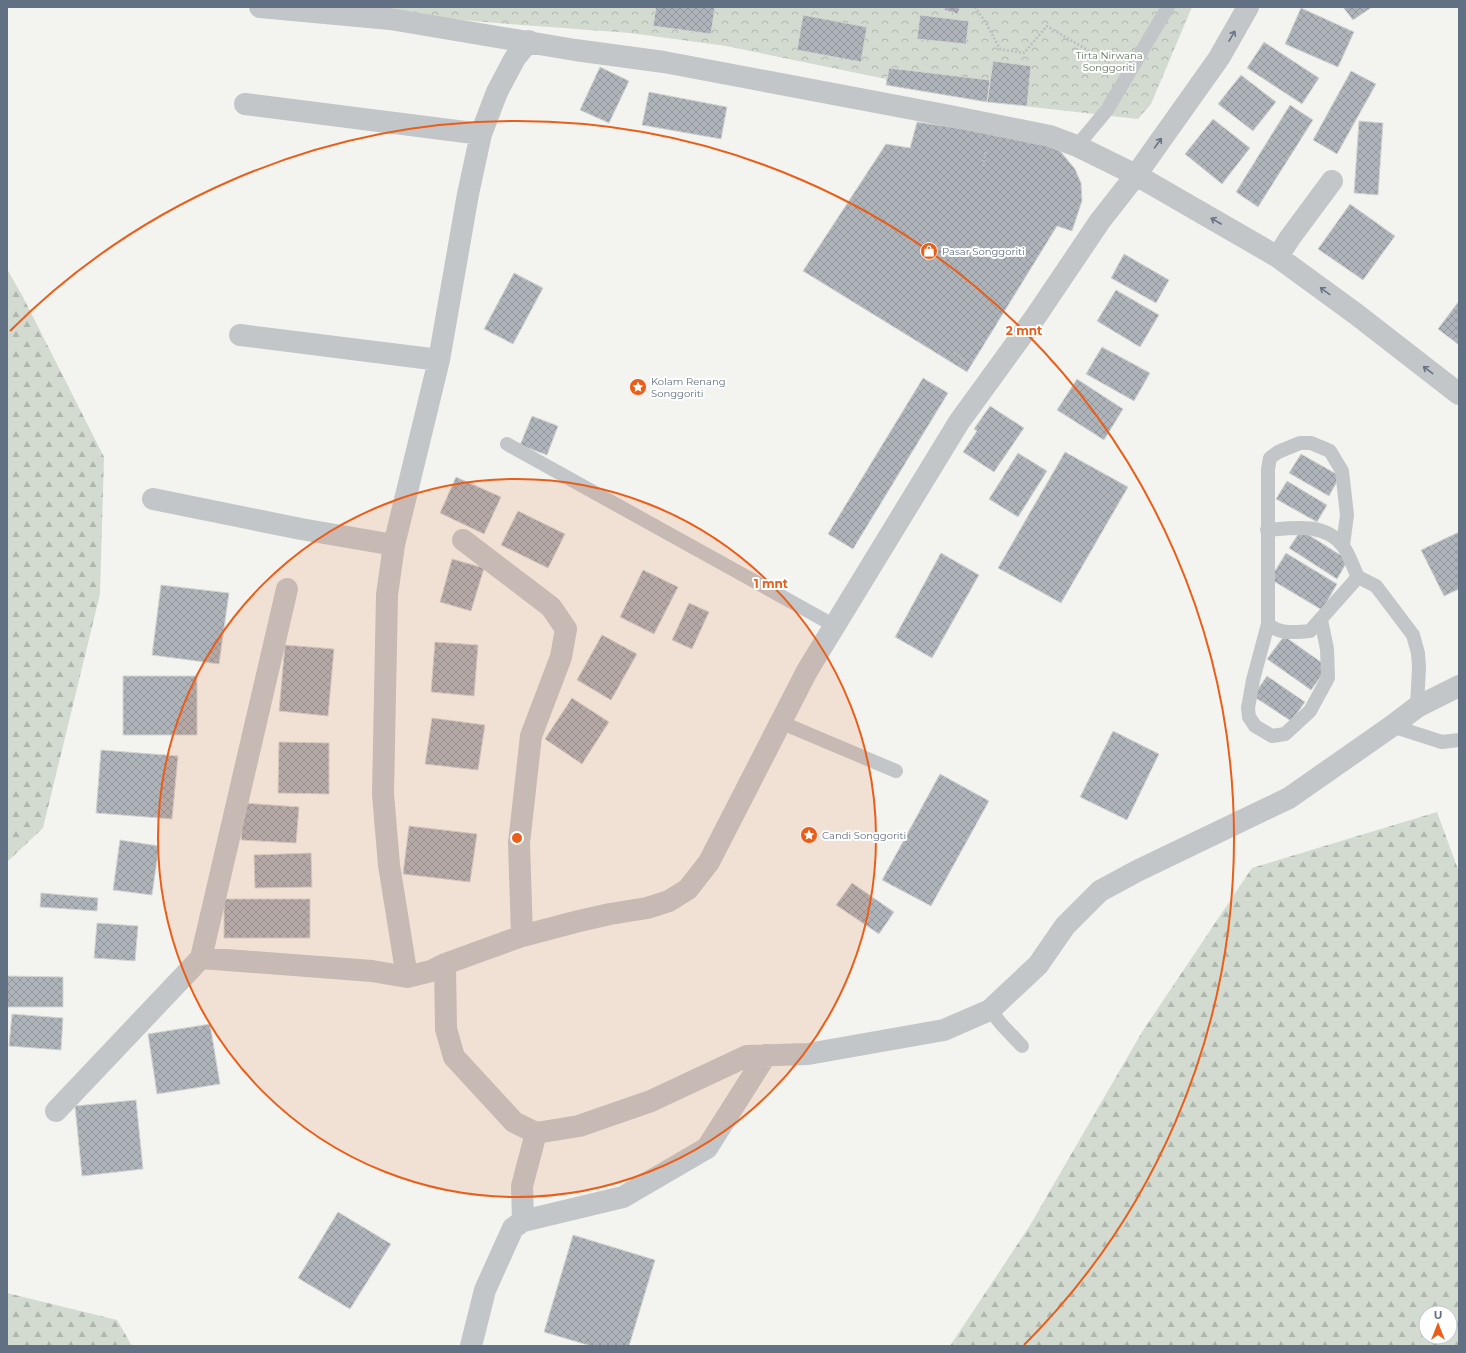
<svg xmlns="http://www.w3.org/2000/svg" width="1466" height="1353" font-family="Montserrat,sans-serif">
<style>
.forest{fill:url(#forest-firs);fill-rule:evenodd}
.park{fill:url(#park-crowns)}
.building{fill:url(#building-cross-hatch);stroke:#d4d5d2}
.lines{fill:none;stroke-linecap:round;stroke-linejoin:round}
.path{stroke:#bcbdc0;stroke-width:2.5;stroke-dasharray:2 2;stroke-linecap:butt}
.service{stroke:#c3c6c9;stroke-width:14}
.minor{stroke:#c3c6c9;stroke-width:22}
.oneway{stroke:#667486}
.ring{fill:none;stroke:#ea5e19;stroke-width:2}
.labels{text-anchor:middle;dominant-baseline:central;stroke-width:4;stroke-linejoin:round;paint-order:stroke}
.park-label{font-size:10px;fill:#637860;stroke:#fff}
.poi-label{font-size:10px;fill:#617082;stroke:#fff;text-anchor:start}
.centre{fill:#ea5e19;stroke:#fff;stroke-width:2}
.ring-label{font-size:12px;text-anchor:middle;font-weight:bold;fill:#ea5e19;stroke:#fff;stroke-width:4;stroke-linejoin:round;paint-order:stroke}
</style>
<defs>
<pattern id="forest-firs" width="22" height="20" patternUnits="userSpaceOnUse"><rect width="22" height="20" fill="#d3dbd0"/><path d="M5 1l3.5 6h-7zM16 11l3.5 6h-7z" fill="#afb6ae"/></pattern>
<pattern id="park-crowns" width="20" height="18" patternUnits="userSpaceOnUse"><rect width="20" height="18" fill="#d3dbd0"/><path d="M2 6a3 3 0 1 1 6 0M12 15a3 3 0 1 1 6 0" fill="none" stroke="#afb6ae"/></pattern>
<pattern id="building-cross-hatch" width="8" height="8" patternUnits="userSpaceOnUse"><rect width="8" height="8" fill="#aeb4ba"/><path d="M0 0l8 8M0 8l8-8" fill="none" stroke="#91979d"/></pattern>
</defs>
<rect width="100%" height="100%" fill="#f3f4ef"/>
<path class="forest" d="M7 269 23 297 104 457 100 594 43 828 7 862Z
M1437 812 1459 872V1346H950L1029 1227 1142 1032 1252 868ZM1426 1313H1450V1337H1426Z
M7 1293 117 1320 132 1346H7Z"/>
<path class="park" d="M360 7H1192L1151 104 1138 119 987 102 886 85V79L726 46 630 33 508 24 418 16Z"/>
<path class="building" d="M656 7H715L711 34 653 26Z
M945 7H960L958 14 944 10Z
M1343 7H1372L1353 20Z
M1301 8 1354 32 1338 67 1285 44Z
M803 15 867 27 861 62 797 50Z
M920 15 969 21 966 44 917 39Z
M1264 42 1319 78 1302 104 1247 68Z
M993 61 1031 66 1027 106 987 102Z
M600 67 629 81 609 123 580 110Z
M889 68 990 80 987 102 886 85Z
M1351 71 1376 84 1337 154 1313 140Z
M1241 75 1276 102 1253 131 1218 104Z
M649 92 727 107 721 139 642 125Z
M1290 105 1313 120 1258 207 1236 192Z
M1213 119 1250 148 1222 184 1185 154Z
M1359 121 1383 123 1378 195 1354 193Z
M917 122 999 134 1035 141 1060 151 1075 169 1081 183 1082 201 1072 231 1057 226 967 372 803 271 886 144 910 148Z
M1350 204 1395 236 1363 280 1318 249Z
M1124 254 1169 280 1156 303 1111 278Z
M514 273 543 288 513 344 484 329Z
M1116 290 1159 315 1140 347 1097 321Z
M1459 301V345L1438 329Z
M1102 347 1150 373 1134 401 1086 374Z
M923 378 948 393 853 549 828 534Z
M1077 379 1123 409 1104 440 1057 410Z
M990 406 1024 428 994 472 963 452 977 431 974 429Z
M532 416 558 426 547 455 520 445Z
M1065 452 1128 487 1061 603 998 568Z
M1018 453 1047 471 1018 517 989 499Z
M1301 454 1340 476 1329 496 1289 473Z
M456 477 501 497 484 534 440 513Z
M1287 481 1327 505 1317 522 1276 499Z
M518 511 565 534 548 568 501 545Z
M1301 530 1348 560 1337 579 1289 548Z
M1459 532V589L1444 596 1421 550Z
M941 553 979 575 932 658 895 637Z
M1286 553 1337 584 1322 610 1270 579Z
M452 559 484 568 471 611 440 602Z
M643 570 678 587 654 634 620 617Z
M161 585 229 593 219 664 152 655Z
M689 603 709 612 692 649 672 640Z
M602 635 637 654 611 700 577 680Z
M1284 636 1328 667 1311 690 1267 659Z
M435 642 478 645 474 696 431 692Z
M285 645 334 649 328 716 279 711Z
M123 676H197V735H123Z
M1267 676 1305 702 1291 721 1253 696Z
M572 698 609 722 582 764 545 739Z
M432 718 485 725 478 770 425 764Z
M1113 731 1159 754 1127 820 1080 797Z
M279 742 329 743V794L278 793Z
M101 750 178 756 172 819 96 813Z
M940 774 989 801 931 906 882 880Z
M244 803 299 807 296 843 241 840Z
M409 826 477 834 470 882 403 874Z
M120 840 159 846 152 895 113 890Z
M311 853 312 887 255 888 254 855Z
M852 883 894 912 879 934 836 905Z
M41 893 98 898 97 911 40 907Z
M224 899H310V938H224Z
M97 923 138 926 135 961 94 958Z
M7 976 63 977V1007H7Z
M12 1014 63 1018 61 1050 9 1046Z
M210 1024 220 1084 157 1094 148 1034Z
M136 1100 143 1169 82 1176 75 1106Z
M338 1212 391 1244 350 1309 298 1278Z
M573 1235 655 1260 629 1346H591L544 1332Z"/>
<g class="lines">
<path class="path" d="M975 7 986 23 1000 49 1024 53 1047 26 1109 63
M983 166 986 150
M954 353 969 364"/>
<path class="service" d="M1077 146 1107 110 1168 7
M507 444 835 626
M1267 530C1293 528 1325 522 1343 546 1349 554 1353 567 1358 577
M1343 545 1347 515 1342 471 1330 451 1311 443H1300L1278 452 1270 458 1268 469V624C1280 635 1295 632 1310 631L1358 577 1376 586 1413 635 1418 653 1419 667 1417 707
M1268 624 1253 680 1248 708 1249 717 1255 726 1272 736 1285 734 1310 711 1328 678 1327 649 1321 620
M780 722 896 771
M1392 726 1442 742 1459 740
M990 1010 1002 1025 1022 1046"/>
<path class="minor" d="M260 7 390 19 575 50 664 62 950 116 1050 136 1077 146 1136 175 1278 257 1356 314 1459 394
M245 104 481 134
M1278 257 1289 239 1332 181
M240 335 439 360
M153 499 301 529 394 545
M463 540 551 607 566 629 561 657 531 736 519 843 522 936
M201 958 372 971 407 977 431 971 445 964 522 936 579 921 610 914 647 908 669 901 688 889 709 862 807 671 959 422 1036 316 1100 221 1136 175 1219 58 1248 7
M445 964 446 1029 454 1057 514 1122 536 1133 579 1126 651 1101 747 1056 808 1054 944 1030 990 1010 1038 965 1065 926 1100 891 1137 871 1289 798 1392 726 1417 707 1459 686
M407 977 389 865 383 794 387 595 394 545 439 360 468 194 481 134 497 92 515 58 529 41
M56 1111 201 958 287 589
M523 1221 623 1197 707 1148 766 1055
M471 1346 485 1290 513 1228 523 1221 522 1186 536 1133"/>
</g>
<defs><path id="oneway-shaft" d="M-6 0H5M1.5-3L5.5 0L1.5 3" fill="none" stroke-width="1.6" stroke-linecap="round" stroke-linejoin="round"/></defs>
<g class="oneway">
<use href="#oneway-shaft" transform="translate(1232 36) rotate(-60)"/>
<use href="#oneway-shaft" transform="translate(1158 143) rotate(-54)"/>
<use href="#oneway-shaft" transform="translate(1216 221) rotate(-150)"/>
<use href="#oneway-shaft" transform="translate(1325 291) rotate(-144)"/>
<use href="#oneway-shaft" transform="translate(1428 370) rotate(-143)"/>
</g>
<circle cx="517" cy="838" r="359" fill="#ea5e19" fill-opacity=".12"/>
<g class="ring">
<circle cx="517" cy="838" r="359"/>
<path d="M10 331A717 717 0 1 1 1024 1345"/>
</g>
<defs>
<g id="shop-disc" transform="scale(0.9)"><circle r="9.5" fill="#ea5e19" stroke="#fff"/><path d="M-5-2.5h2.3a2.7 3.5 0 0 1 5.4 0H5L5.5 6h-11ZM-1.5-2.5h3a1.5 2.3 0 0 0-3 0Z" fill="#fff"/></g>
<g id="sight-disc" transform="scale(0.9)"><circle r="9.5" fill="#ea5e19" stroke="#fff"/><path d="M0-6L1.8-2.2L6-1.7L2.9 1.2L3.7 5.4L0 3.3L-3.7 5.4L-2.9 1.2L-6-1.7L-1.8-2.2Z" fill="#fff"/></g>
</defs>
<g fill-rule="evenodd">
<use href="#shop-disc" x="929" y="251"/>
<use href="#sight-disc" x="638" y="387"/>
<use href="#sight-disc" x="809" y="835"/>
</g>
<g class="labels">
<g class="park-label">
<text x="1109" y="55">Tirta Nirwana<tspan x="1109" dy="12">Songgoriti</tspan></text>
</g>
<g class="poi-label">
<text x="942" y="251">Pasar Songgoriti</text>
<text x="651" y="381">Kolam Renang<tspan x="651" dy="12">Songgoriti</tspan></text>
<text x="822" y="835">Candi Songgoriti</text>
</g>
</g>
<circle cx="517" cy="838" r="6" class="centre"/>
<g class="ring-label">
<text x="1024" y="335">2 mnt</text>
<text x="771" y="588">1 mnt</text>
</g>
<rect width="1466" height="1353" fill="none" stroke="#617082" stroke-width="16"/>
<g transform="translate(1438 1325)"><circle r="19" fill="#ffffff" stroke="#c0c6cd"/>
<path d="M0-3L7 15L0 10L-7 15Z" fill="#ea5e19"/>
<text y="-6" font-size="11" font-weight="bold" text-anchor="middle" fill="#617082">U</text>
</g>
</svg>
